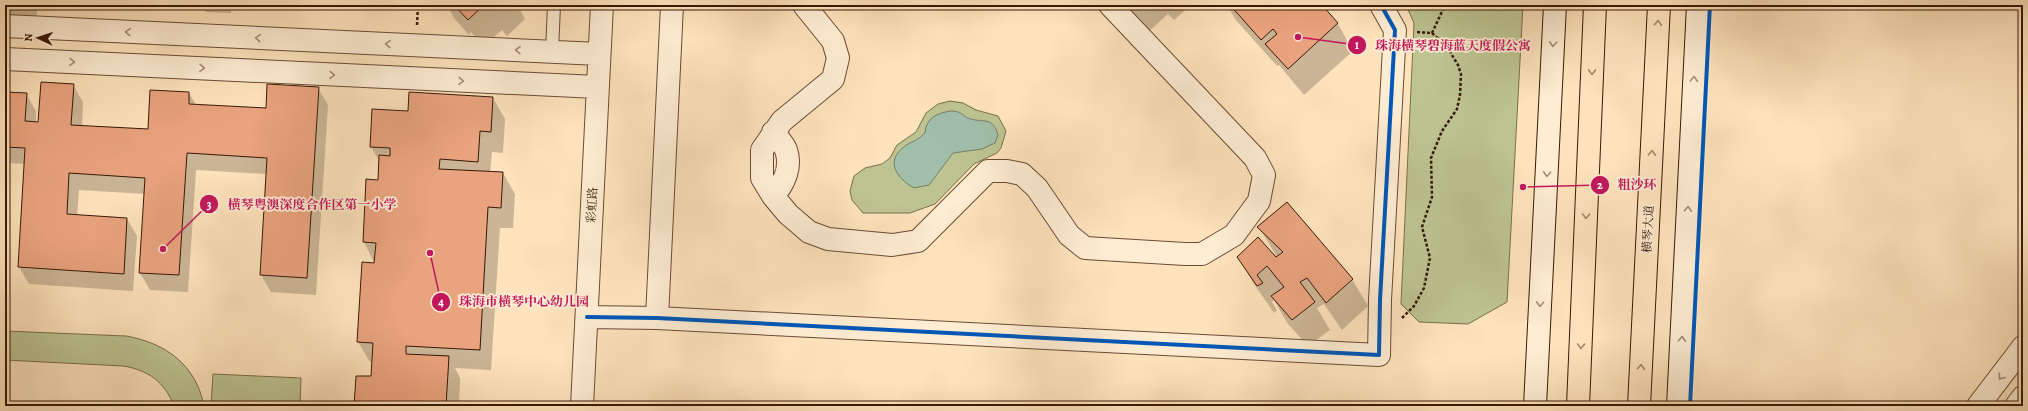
<svg xmlns="http://www.w3.org/2000/svg" width="2028" height="411" font-family="Alegreya,'Noto Serif SC',serif">
<style>
.green{fill:#bdc492;stroke:#7a6e4c}
.water{fill:#a1bfab;stroke:#777c69}
.shadow{fill:#0003}
.building{fill:#e9a37e;stroke:#381806}
.lines{fill:none;stroke-linecap:round;stroke-linejoin:round}
.service-casing{stroke:#6a4b34;stroke-width:14}
.minor-casing{stroke:#6a4b34;stroke-width:24}
.secondary-casing{stroke:#381806;stroke-width:24}
.primary-casing{stroke:#381806;stroke-width:24}
.path{stroke:#381806;stroke-width:2.5;stroke-dasharray:3 2;stroke-linecap:butt}
.service{stroke:#feedd3;stroke-width:12}
.minor{stroke:#feedd3;stroke-width:22}
.secondary{stroke:#feedd3;stroke-width:22}
.primary{stroke:#fee3bc;stroke-width:22}
.cycleway-casing{stroke:#feedd3;stroke-width:6}
.cycleway{stroke:#0057b8;stroke-width:4}
.oneway{stroke:#a5886a}
.oneway2{stroke:#a58d77}
.labels{text-anchor:middle;dominant-baseline:central;stroke-width:3.5;stroke-linejoin:round;paint-order:stroke}
.street-label{font-size:12px;fill:#381806;stroke:#feedd3}
.leader{fill:none;stroke:#c2185b;stroke-width:1.5}
.callout-dot{fill:#c2185b;stroke:#feedd3;stroke-width:1.5}
.mark-label{font-size:12px;text-anchor:middle;font-weight:bold;fill:#fff}
.callout-label{font-size:13px;text-anchor:middle;font-weight:bold;fill:#c2185b;stroke:#feedd3;stroke-width:3.5;stroke-linejoin:round;paint-order:stroke}
</style>
<rect width="100%" height="100%" fill="#fee3bc"/>
<filter id="stains"><feTurbulence type="fractalNoise" baseFrequency=".005" numOctaves="4"/><feColorMatrix values="0 0 0 0 .2 0 0 0 0 .09 0 0 0 0 .02 0 0 0 .5 -.17"/></filter>
<radialGradient id="worn" r=".72"><stop offset=".6" stop-color="#630" stop-opacity="0"/><stop offset="1" stop-color="#630" stop-opacity=".3"/></radialGradient>
<path class="green" d="M1406 5H1523L1507 302 1468 324 1419 322 1401 304 1414 23Z
M950 101 963 103 976 110 998 116 1006 131 1001 148 997 153 974 164 935 204 910 213H863L852 200 850 191 854 176 865 168 882 164 890 158 897 145 916 132 926 113 938 104Z
M5 331 126 336C166 343 196 365 204 406H174C165 382 148 370 123 366L5 360Z
M213 374 301 378 300 406H211Z"/>
<path class="water" d="M951 111C961 111 960 114 968 118 983 124 992 115 998 135L995 143 982 149 953 153 929 185 914 188C898 179 884 162 904 147 911 141 916 142 925 133 926 118 937 113 951 111Z"/>
<path class="shadow" d="M5 5H37V27L5 26Z
M202 5H231V13L206 12Z
M447 5H517L525 19 507 36 502 30 484 46 471 32 469 35 454 18Z
M1118 5H1191L1174 20 1168 14 1145 35Z
M1227 5H1321L1338 24 1353 51 1304 95 1279 65 1277 66 1235 19Z
M73 85 83 102 82 127 149 130 189 93 196 105 266 109 318 88 328 105 316 295 271 292 261 275 267 174 196 170 188 292 150 290 140 273 145 194 79 190 77 216 127 219 137 236 133 291 29 284 19 267 25 164 10 163 5 240V93L26 94 36 111V122L39 123Z
M493 98 505 119 503 153 492 152 490 173H503L515 194 513 228H500L491 370 455 368 460 378 459 406H355L372 378 373 362H370L358 342 375 264 364 242 367 180 379 181 380 162 371 147 409 112Z
M1259 227 1352 279 1368 306 1342 330 1324 304 1317 308 1330 330 1308 346 1288 324 1274 300 1272 302 1277 310 1274 313 1254 284 1238 257 1276 259 1277 257Z"/>
<path class="building" d="M450 5H484L468 20 455 6 453 8Z
M1230 5H1322L1338 23 1288 69 1265 44 1277 34 1273 29 1261 40Z
M41 82 74 84 71 125 148 129 150 90 189 92V104L266 108 267 84 319 87 307 278 260 275 267 158 187 153 179 275 139 273 145 178 69 173 67 214 127 218 124 274 18 267 25 148 5 147V92L27 93 25 121 38 122Z
M409 92 493 97 491 132 480 131 478 162 440 159 439 169 503 172 501 208 488 207 480 350 406 346V354L449 356 446 406H354L356 376H371L373 343 357 342 362 262 374 263 376 243 363 242 366 179 378 180 379 155 390 156V148L370 147 372 109 408 111Z
M1287 202 1353 279 1326 303 1307 278 1300 282 1315 302 1292 320 1271 296 1284 287 1267 266 1257 275 1263 283 1257 286 1237 257 1258 237 1276 257 1283 252 1257 227Z"/>
<g class="lines">
<g class="service-casing">
<path id="service" d="M552 52 554 5"/>
</g>
<g class="minor-casing">
<path id="minor" d="M804 5 833 41 838 58 833 79 782 121 762 150V178L773 196 788 214 809 232 828 239 892 245 918 241 988 171H1007L1022 174 1037 188 1069 235 1085 248 1185 254H1202L1234 235 1259 201 1264 175 1255 158 1110 5
M5 26 599 54
M5 59 597 87
M773 196C784 184 792 167 786 150 784 144 777 137 773 132
M587 317 657 318 1379 355 1380 300 1395 30 1381 5
M657 318 672 5
M582 406 602 5
M1978 406 2023 347
M2016 406 2023 397"/>
</g>
<g class="secondary-casing">
<path id="secondary" d="M1535 406 1555 5
M1678 406 1698 5"/>
</g>
<g class="primary-casing">
<path id="primary" d="M1578 406 1595 5
M1639 406 1659 5"/>
</g>
<path class="path" d="M417 25 418 5
M1432 33 1445 5
M1402 318 1414 306 1424 288 1430 258 1422 227 1432 197 1431 158 1442 131 1457 109 1460 95 1461 74 1458 65 1447 47 1432 33 1416 32"/>
<use href="#service" class="service"/>
<use href="#minor" class="minor"/>
<use href="#secondary" class="secondary"/>
<use href="#primary" class="primary"/>
<g class="cycleway-casing">
<path id="cycleway" d="M587 317 657 318 1379 355 1380 300 1395 30 1381 5
M1690 406 1710 5"/>
</g>
<use href="#cycleway" class="cycleway"/>
</g>
<defs><path id="oneway-chevron" d="M-2-3.5L2.5 0L-2 3.5" fill="none" stroke-width="1.6" stroke-linecap="round" stroke-linejoin="round"/></defs>
<g class="oneway">
<use href="#oneway-chevron" transform="translate(1658 23) rotate(-87)"/>
<use href="#oneway-chevron" transform="translate(1592 72) rotate(92)"/>
<use href="#oneway-chevron" transform="translate(1652 153) rotate(-87)"/>
<use href="#oneway-chevron" transform="translate(1586 216) rotate(92)"/>
<use href="#oneway-chevron" transform="translate(1581 346) rotate(92)"/>
<use href="#oneway-chevron" transform="translate(1641 367) rotate(-87)"/>
</g>
<g class="oneway2">
<use href="#oneway-chevron" transform="translate(128 32) rotate(-177)"/>
<use href="#oneway-chevron" transform="translate(258 38) rotate(-177)"/>
<use href="#oneway-chevron" transform="translate(388 44) rotate(-177)"/>
<use href="#oneway-chevron" transform="translate(1553 44) rotate(93)"/>
<use href="#oneway-chevron" transform="translate(518 50) rotate(-177)"/>
<use href="#oneway-chevron" transform="translate(72 62) rotate(3)"/>
<use href="#oneway-chevron" transform="translate(202 68) rotate(3)"/>
<use href="#oneway-chevron" transform="translate(332 75) rotate(3)"/>
<use href="#oneway-chevron" transform="translate(1694 79) rotate(-87)"/>
<use href="#oneway-chevron" transform="translate(461 81) rotate(3)"/>
<use href="#oneway-chevron" transform="translate(1547 174) rotate(93)"/>
<use href="#oneway-chevron" transform="translate(1688 209) rotate(-87)"/>
<use href="#oneway-chevron" transform="translate(1540 304) rotate(93)"/>
<use href="#oneway-chevron" transform="translate(1682 339) rotate(-87)"/>
<use href="#oneway-chevron" transform="translate(2001 377) rotate(127)"/>
</g>
<g class="labels">
<g class="street-label">
<text transform="translate(592 205) rotate(-87)">彩虹路</text>
<text transform="translate(1648 229) rotate(-87)">横琴大道</text>
</g>
</g>
<path class="leader" d="M1298 37L1357 45M1523 187L1600 185M163 249L209 204M430 253L441 302"/>
<g class="callout-dot">
<circle cx="1298" cy="37" r="4"/>
<circle cx="1523" cy="187" r="4"/>
<circle cx="163" cy="249" r="4"/>
<circle cx="430" cy="253" r="4"/>
<circle cx="1357" cy="45" r="10"/>
<circle cx="1600" cy="185" r="10"/>
<circle cx="209" cy="204" r="10"/>
<circle cx="441" cy="302" r="10"/>
</g>
<g class="mark-label">
<text x="1357" y="49">1</text>
<text x="1600" y="189">2</text>
<text x="209" y="209">3</text>
<text x="441" y="306">4</text>
</g>
<g class="callout-label">
<text x="1453" y="50">珠海横琴碧海蓝天度假公寓</text>
<text x="1637" y="189">粗沙环</text>
<text x="312" y="209">横琴粤澳深度合作区第一小学</text>
<text x="524" y="306">珠海市横琴中心幼儿园</text>
</g>
<rect width="2028" height="411" fill="none" stroke="#fee3bc" stroke-width="20"/>
<rect x="6" y="6" width="2016" height="399" fill="none" stroke="#381806" stroke-width="2"/>
<rect x="10" y="10" width="2008" height="391" fill="none" stroke="#381806"/>
<g transform="translate(38 38) rotate(273)" stroke="#feedd3" stroke-width="3" paint-order="stroke">
<path d="M0-3L7 15L0 10L-7 15Z" fill="#381806"/>
<text y="-6" font-size="11" font-weight="bold" text-anchor="middle" fill="#381806">N</text>
</g>
<rect width="100%" height="100%" filter="url(#stains)"/>
<rect width="100%" height="100%" fill="url(#worn)"/>
</svg>
